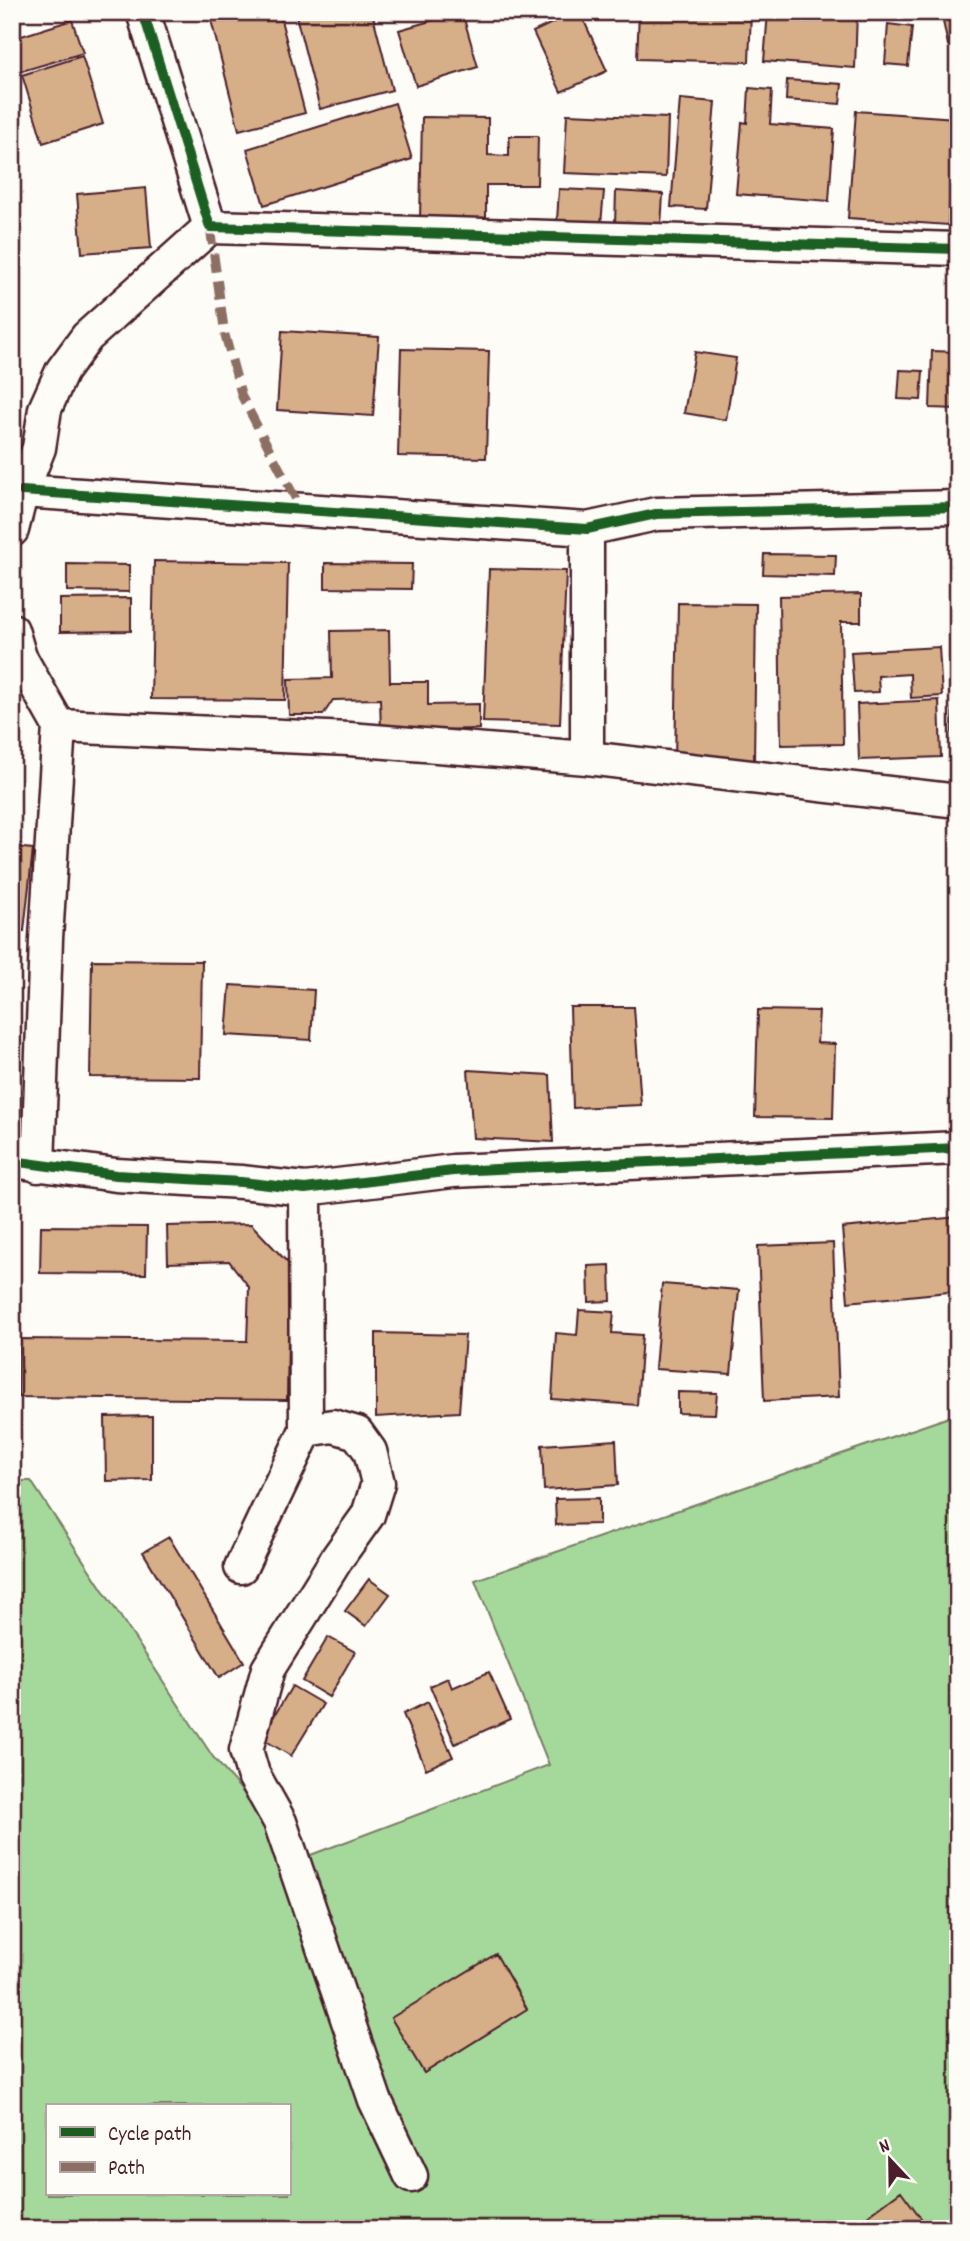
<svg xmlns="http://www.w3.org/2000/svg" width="970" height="2241" font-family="Dekko,sans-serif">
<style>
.green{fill:#a5d99b;stroke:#787c63;stroke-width:2;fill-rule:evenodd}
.building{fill:#d6ae87;stroke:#4a1f2b;stroke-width:2}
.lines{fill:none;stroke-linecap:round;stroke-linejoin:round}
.minor-casing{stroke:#4a1f2b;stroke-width:37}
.minor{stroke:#fdfcf7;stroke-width:32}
.quiet{stroke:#8d6e63;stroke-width:9;stroke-dasharray:18 9;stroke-linecap:butt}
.cycleway-casing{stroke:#fdfcf7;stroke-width:15}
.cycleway{stroke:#1b5e20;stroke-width:10}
</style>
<rect width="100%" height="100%" fill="#fdfcf7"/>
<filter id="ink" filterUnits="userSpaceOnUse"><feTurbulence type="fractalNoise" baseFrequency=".0143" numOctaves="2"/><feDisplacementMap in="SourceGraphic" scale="14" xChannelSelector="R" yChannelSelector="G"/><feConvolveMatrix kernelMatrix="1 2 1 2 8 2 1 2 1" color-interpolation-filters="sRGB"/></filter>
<g filter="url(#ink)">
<path class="green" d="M958 1414V2229H12V1481H31L213 1757 300 1859 549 1765 475 1580ZM47 2106H289V2194H47Z"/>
<path class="building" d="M209 12H279L305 113 239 130Z
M295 12H372L392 90 320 109Z
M393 12H412L395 18Z
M462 12 478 67 416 86 399 30Z
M520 12H543L524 21Z
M575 12H580L607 71 561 92 533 32Z
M639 12H751L749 62 637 59Z
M768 12H857L855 68 764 61Z
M941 12H958V43L948 45Z
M72 20 83 53 12 74V39Z
M888 24 912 27 908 66 885 64Z
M82 56 103 124 43 143 22 75Z
M787 80 842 84 840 104 786 100Z
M749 88 772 90 770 124 834 129 829 201 736 194 742 122 747 123Z
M680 99 715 102 706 209 671 207Z
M395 103 412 159 264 205 247 149Z
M856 111 956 118 948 225 848 218Z
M567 114 668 118 666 177 564 173Z
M422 117 488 118V155L509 156V136H538L537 185H486V222L420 221Z
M12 142 19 163 12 165Z
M146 188 151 248 82 253 77 194Z
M559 189 604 191 601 224 557 221Z
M616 191 663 194 661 227 615 224Z
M282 331 379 337 373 416 277 410Z
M401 349 489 351 486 458 398 456Z
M932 351 958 352V409L930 408Z
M695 352 736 358 726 420 684 413Z
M900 370 923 371 921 400 898 399Z
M764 554 836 555 835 576 763 574Z
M154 561 288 563 285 700 151 699Z
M325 563 412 564 411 589 325 588Z
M67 564 129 565V592L67 591Z
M489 569 566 571 560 724 483 722Z
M861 594V622H841L843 744 781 745 779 596Z
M131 598V631L60 632V599Z
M678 603 756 604 754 762 675 761Z
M952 611H958V676H951Z
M389 630 390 682H428V705L479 704V729L381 731 380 699 333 700 323 715H289L288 679 332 678 331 631Z
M939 647 942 696 911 698 910 674 878 676 879 692 854 693 851 652Z
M953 692H958V767H951Z
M939 700 941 757 859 760 857 704Z
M12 847 33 849 24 931 12 929Z
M92 960 202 961 200 1078 90 1077Z
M230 985 314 990 311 1040 226 1035Z
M570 1007H634L641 1105 573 1108Z
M758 1010 819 1011 817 1043 835 1044 833 1118 755 1117Z
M468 1070 550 1075 553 1142 473 1138Z
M958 1217V1291L848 1302 842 1228Z
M251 1224 289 1264 287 1400 18 1397 19 1339 247 1341 249 1287 229 1261 168 1263 167 1226Z
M41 1226 147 1227 146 1274 40 1273Z
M833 1243 839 1397 764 1401 758 1246Z
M610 1265 611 1301 589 1302 588 1266Z
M662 1284 739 1290 731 1374 655 1369Z
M579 1310 614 1312 612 1333 642 1335 637 1405 552 1399 556 1333 577 1335Z
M376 1333 465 1335 459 1412 376 1417Z
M678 1392 717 1393 715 1414 678 1413Z
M152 1416V1480L106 1481 105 1417Z
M616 1440 618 1485 544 1490 542 1445Z
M599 1498V1524L556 1525 555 1499Z
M169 1537 244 1662 219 1678 143 1552Z
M369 1579 390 1594 366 1626 345 1611Z
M328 1637 355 1652 329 1697 302 1681Z
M489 1672 510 1719 455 1744 430 1686 448 1678 452 1688Z
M292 1686 323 1704 291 1756 261 1738Z
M428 1702 453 1757 426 1769 403 1714Z
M496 1954 527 2009 424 2073 391 2018Z
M901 2191 929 2229H874L866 2217Z"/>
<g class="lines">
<g class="minor-casing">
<path id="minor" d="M143 12 210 227 958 249
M22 491 587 529 656 514 958 507
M587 529V758
M12 530 22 491 39 448 45 409 62 371 87 337 210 227
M12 630 20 657 59 726 46 939 38 1166
M59 726 349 739 587 758 958 801
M12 1161 116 1175 241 1182 305 1189 453 1171 958 1148
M306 1430 333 1426 357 1433 370 1451 378 1483 368 1515 338 1557 268 1669 246 1750 253 1774 280 1822 375 2100 411 2176
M241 1567 306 1430 305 1189"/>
</g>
<use href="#minor" class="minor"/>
<path class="quiet" d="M210 227 225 335 242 397 301 509"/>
<g class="cycleway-casing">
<path id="cycleway" d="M143 12 210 227 958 249
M22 491 587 529 656 514 958 507
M12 1161 116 1175 241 1182 305 1189 453 1171 958 1148"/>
</g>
<use href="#cycleway" class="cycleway"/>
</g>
</g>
<rect width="970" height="2241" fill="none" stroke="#fdfcf7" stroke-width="42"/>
<rect x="21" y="21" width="928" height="2199" fill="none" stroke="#4a1f2b" stroke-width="2.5" filter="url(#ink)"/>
<rect x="46" y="2104" width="245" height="91" fill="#fdfcf7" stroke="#b5a4a5" stroke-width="2"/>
<rect x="60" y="2127" width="35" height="10" fill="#1b5e20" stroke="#b5a4a5" stroke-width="2"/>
<text x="108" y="2140" font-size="21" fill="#4a1f2b">Cycle path</text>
<rect x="60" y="2162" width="35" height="10" fill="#8d6e63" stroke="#b5a4a5" stroke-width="2"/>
<text x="108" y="2174" font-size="21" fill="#4a1f2b">Path</text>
<g transform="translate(890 2160) rotate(338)" stroke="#fdfcf7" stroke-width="5" paint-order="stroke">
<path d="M0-5L12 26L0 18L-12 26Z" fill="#4a1f2b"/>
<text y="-10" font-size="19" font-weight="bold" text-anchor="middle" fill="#4a1f2b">N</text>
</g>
</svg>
